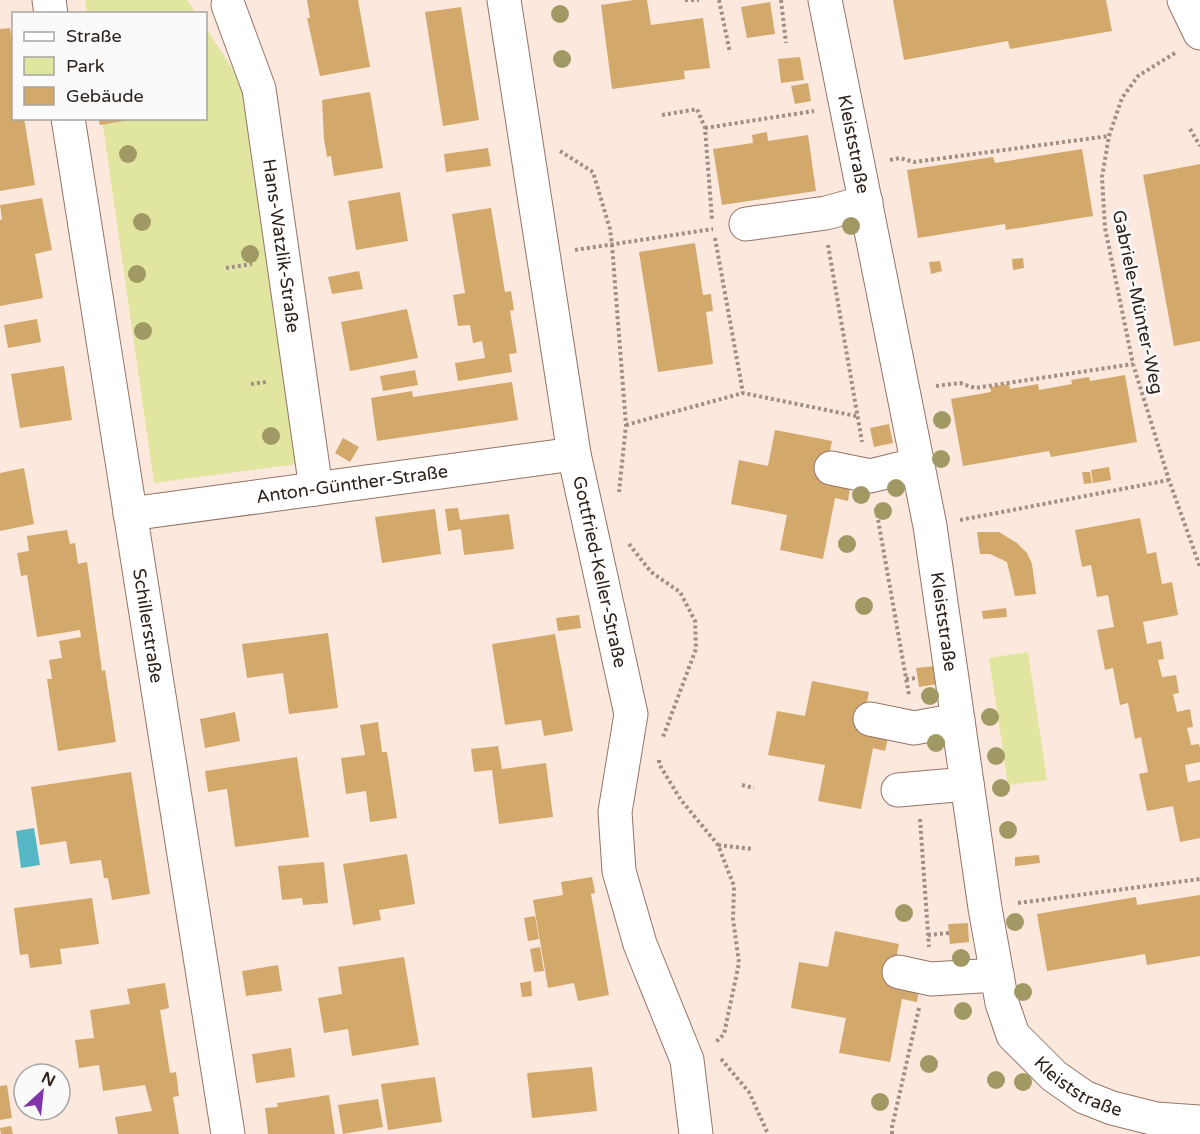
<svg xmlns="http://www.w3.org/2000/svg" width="1200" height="1134" font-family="'Varela Round',sans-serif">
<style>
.green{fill:#e0e69f}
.water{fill:#56b8c4}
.building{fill:#d3a86b}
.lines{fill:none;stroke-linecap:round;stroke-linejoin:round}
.minor-casing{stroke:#937566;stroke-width:35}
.path{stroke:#a08f86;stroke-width:4;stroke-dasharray:3 3;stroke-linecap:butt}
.minor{stroke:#fff;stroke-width:33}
.tree{fill:#a19964}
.labels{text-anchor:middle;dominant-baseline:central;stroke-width:5;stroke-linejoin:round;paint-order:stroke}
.street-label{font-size:18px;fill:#2e221b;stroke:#fafafa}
</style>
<rect width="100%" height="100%" fill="#fde8de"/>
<path class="green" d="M85 0H187L196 13H87Z
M206 28 248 93 298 464 154 483 102 119 206 118Z
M1028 652 1047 780 1008 785 989 658Z"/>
<path class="water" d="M34 828 40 865 21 868 16 831Z"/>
<path class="building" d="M307 0H358L370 67 320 76 307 18H310Z
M634 0H647L651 25 703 18 710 68 684 71 685 79 612 89 601 5Z
M893 0H1106L1112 31 1010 49 1008 41 904 60Z
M770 2 775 34 747 38 741 7Z
M461 7 479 120 443 126 425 12Z
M10 28 14 51V118H24L35 185 0 191V29Z
M800 57 804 80 781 83 778 59Z
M808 83 811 101 795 104 791 86Z
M370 92 383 168 334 176 331 156 327 157 324 139 322 100Z
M98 118H130V120L100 125Z
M767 132 768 141 808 135 816 191 722 205 713 149 753 143 752 135Z
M488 148 491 166 446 172 444 154Z
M1082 149 1093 216 1006 230 1005 224 918 238 907 170 993 157 995 163Z
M1200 164V341L1174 346 1143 175Z
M400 192 408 241 356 250 348 201Z
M42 198 52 250 35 254 43 298 0 306V220L2 219 0 205Z
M491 208 505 292 511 291 514 310 510 311 517 353 509 354 512 372 458 381 455 363 485 358 482 341 473 343 470 325 458 326 453 295 465 293 452 214Z
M695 243 703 295 711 294 712 303 713 311 706 312 713 364 658 372 639 252Z
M1023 258 1024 268 1013 270 1012 259Z
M940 261 942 271 931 274 929 262Z
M359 271 363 289 332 294 328 277Z
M407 309 418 358 350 371 341 322Z
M37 319 41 342 8 348 4 325Z
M64 366 72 420 20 428 11 374Z
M415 370 418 385 383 391 380 376Z
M1125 375 1137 442 1051 457 1049 451 963 466 951 399 991 392 990 387 1009 384 1010 389 1038 384 1039 390 1072 384 1071 380 1089 377 1090 381Z
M512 382 518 420 377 441 371 398 412 391 413 397Z
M889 424 893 443 874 447 870 428Z
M775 430 832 441 824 482 850 487 848 501 835 498 823 559 780 550 787 515 731 504 739 460 768 466Z
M343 438 359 447 350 462 335 453Z
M1109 467 1111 480 1093 483 1091 470Z
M24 468 34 524 0 531V473Z
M1082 472H1090L1092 483 1084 484Z
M458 508 460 520 509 514 514 549 464 555 461 529 448 531 445 509Z
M435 509 441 554 382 563 375 517Z
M1140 518 1147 554 1156 552 1162 584 1172 582 1178 615 1143 622 1147 644 1161 641 1164 659 1158 660 1162 677 1176 675 1179 693 1173 694 1177 712 1190 709 1193 727 1187 728 1191 745 1199 744 1200 748V762L1185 765 1188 782 1200 780V838L1180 842 1173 806 1147 811 1139 774 1148 772 1141 737 1135 739 1128 703 1120 705 1113 668 1105 670 1097 630 1114 627 1108 595 1097 597 1091 565 1082 567 1075 530Z
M67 530 70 544 75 543 78 564 87 562 102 671 105 670 116 742 58 751 47 679H52L49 660 62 658 59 641 81 637 80 630 37 637 27 575 21 576 17 553 29 551 27 536Z
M977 532H999L1017 543 1027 553 1032 564 1036 594 1015 596 1007 562 990 554H980Z
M1006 608 1007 617 983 619 982 611Z
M579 615 581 628 558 631 556 618Z
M328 633 338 708 289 714 283 673 247 678 242 644Z
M555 634 573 731 544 736 541 720 505 725 492 644Z
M935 666 938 684 919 687 916 668Z
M812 681 869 692 861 732 888 738 885 751 873 748 861 809 818 801 825 765 768 755 777 711 805 716Z
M235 712 240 741 205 748 200 719Z
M378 722 382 752H387L397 818 370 822 366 791 346 794 341 758 365 755 360 725Z
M498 746 502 769 546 763 553 817 499 824 492 770 474 772 471 749Z
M297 757 309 837 235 847 227 789 208 792 205 771Z
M131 772 150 894 112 900 108 878H104L101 860 70 864 66 841 40 845 31 787Z
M407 854 415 904 379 910 381 920 353 925 343 864Z
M1039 855 1040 863 1015 866V857Z
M324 862 328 903 303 905 302 898 282 900 278 866Z
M592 877 595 893 591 894 609 995 578 1001 574 983 548 988 533 900 563 895 561 882Z
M1200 895V956L1147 965 1145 954 1047 971 1037 914 1136 897 1137 905Z
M92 898 99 944 60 949 62 964 30 968 28 954 20 955 14 908Z
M535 916 539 939 528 941 524 918Z
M968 923 969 942 950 944 948 924Z
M835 931 899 944 892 980 920 985 917 1002 902 999 890 1062 839 1053 846 1018 791 1008 799 962 828 967Z
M540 947 544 971 534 972 530 949Z
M404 957 419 1045 352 1056 348 1029 324 1033 318 998 342 994 338 967Z
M278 965 282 991 246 996 242 971Z
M531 981 532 996 522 997 520 983Z
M165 983 169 1008 160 1010 170 1073 176 1072 179 1096 173 1097 179 1134H118L115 1117 152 1111 145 1085 103 1091 99 1065 79 1068 75 1040 94 1038 90 1010 130 1004 127 989Z
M291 1048 295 1077 256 1083 252 1054Z
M592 1067 597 1111 532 1118 527 1073Z
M435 1077 442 1122 388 1130 381 1084Z
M7 1085 12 1118 0 1120V1086Z
M329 1095 335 1134H268L265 1108 278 1107 277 1103Z
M378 1099 383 1127 343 1134 338 1105Z
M11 1126 13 1134H1L0 1128Z"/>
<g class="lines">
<g class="minor-casing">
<g id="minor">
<path d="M49 0 51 14"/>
<path id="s1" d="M504 0 574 454 631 714 615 812 619 871 640 944 687 1060 696 1134"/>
<path id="s2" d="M825 0 930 526 985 908 1002 1003 1013 1035 1054 1076 1084 1097 1112 1108 1156 1119 1200 1122"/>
<path d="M1184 0 1200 33"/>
<path id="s3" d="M228 5 259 89 316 489"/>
<path id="s4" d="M68 118 228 1134"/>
<path d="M746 224 826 213 866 202"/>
<path d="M831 468 870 476 919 464"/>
<path id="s5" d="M130 514 574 454"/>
<path d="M870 719 914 728 958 720"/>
<path d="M898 790 967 784"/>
<path d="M899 972 931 979 997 975"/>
</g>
</g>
<path class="path" d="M685 0H699
M719 0 730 53
M781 0 786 43
M1175 53 1138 76 1122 98 1109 136 1102 177 1105 228 1133 364 1169 480 1200 567
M662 115 697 109 705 128 712 219
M705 128 814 111
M1190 129 1200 146
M560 151 593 172 610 229 612 245 626 425 619 492
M890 160 900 158 914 162 1109 136
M715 238 743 393 856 416
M828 245 862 442
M575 250 713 229
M226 268 252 264
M251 384 267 382
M936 386 960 383 975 388 1133 364
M626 425 743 393
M876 508 909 695
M960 520 1169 480
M629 544 651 572 680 592 695 621 696 649 663 737
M906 679 918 678
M659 760V764L681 800 718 845 734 886 733 919 739 963 724 1034 716 1042
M742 785 754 788
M920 819 929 947
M718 845 752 849
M1018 903 1200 879
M928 935 949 933
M721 1059 749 1092 768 1134
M892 1134V1127L919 1008"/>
<use href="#minor" class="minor"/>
</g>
<g class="tree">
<circle cx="560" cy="14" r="9"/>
<circle cx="562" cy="59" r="9"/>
<circle cx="128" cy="154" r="9"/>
<circle cx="142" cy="222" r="9"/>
<circle cx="851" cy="226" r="9"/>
<circle cx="250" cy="254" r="9"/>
<circle cx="137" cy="274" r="9"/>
<circle cx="143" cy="331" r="9"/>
<circle cx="942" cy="420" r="9"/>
<circle cx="271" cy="436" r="9"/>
<circle cx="941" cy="459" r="9"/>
<circle cx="896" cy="488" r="9"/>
<circle cx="861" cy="495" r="9"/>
<circle cx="883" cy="511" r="9"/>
<circle cx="847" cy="544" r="9"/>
<circle cx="864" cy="606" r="9"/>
<circle cx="930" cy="696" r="9"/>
<circle cx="990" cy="717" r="9"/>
<circle cx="936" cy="743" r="9"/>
<circle cx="996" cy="756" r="9"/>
<circle cx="1001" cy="788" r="9"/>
<circle cx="1008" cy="830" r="9"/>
<circle cx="904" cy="913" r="9"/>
<circle cx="1015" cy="922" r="9"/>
<circle cx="961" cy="958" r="9"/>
<circle cx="1023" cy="992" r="9"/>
<circle cx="963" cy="1011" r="9"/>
<circle cx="929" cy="1064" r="9"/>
<circle cx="996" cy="1080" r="9"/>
<circle cx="1023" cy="1082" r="9"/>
<circle cx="880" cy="1102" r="9"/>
</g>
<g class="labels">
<g class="street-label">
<text stroke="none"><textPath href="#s2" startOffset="147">Kleiststraße</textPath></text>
<text stroke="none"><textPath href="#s3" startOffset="248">Hans-Watzlik-Straße</textPath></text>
<text transform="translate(1138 302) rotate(78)">Gabriele-Münter-Weg</text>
<text stroke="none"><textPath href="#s5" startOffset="224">Anton-Günther-Straße</textPath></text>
<text stroke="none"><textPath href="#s1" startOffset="580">Gottfried-Keller-Straße</textPath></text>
<text stroke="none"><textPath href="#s2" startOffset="633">Kleiststraße</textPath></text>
<text stroke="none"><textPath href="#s4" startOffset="514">Schillerstraße</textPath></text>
<text stroke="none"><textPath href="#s2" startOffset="1137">Kleiststraße</textPath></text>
</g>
</g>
<rect x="12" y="12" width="195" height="108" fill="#fafafa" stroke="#a8a4a1" stroke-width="1.5"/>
<rect x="24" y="32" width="30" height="9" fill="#ffffff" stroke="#a8a4a1" stroke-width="1.5"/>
<text x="66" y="42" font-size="18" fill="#2e221b">Straße</text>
<rect x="24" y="57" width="30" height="18" fill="#e0e69f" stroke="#a8a4a1" stroke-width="1.5"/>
<text x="66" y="72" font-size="18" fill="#2e221b">Park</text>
<rect x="24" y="87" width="30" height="18" fill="#d3a86b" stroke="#a8a4a1" stroke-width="1.5"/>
<text x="66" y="102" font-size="18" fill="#2e221b">Gebäude</text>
<g transform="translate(42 1092) rotate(27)"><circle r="28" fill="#fafafa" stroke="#a8a4a1" stroke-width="1.5"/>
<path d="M0-4.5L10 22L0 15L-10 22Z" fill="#8135a6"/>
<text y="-9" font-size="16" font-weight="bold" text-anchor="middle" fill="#2e221b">N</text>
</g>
</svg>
